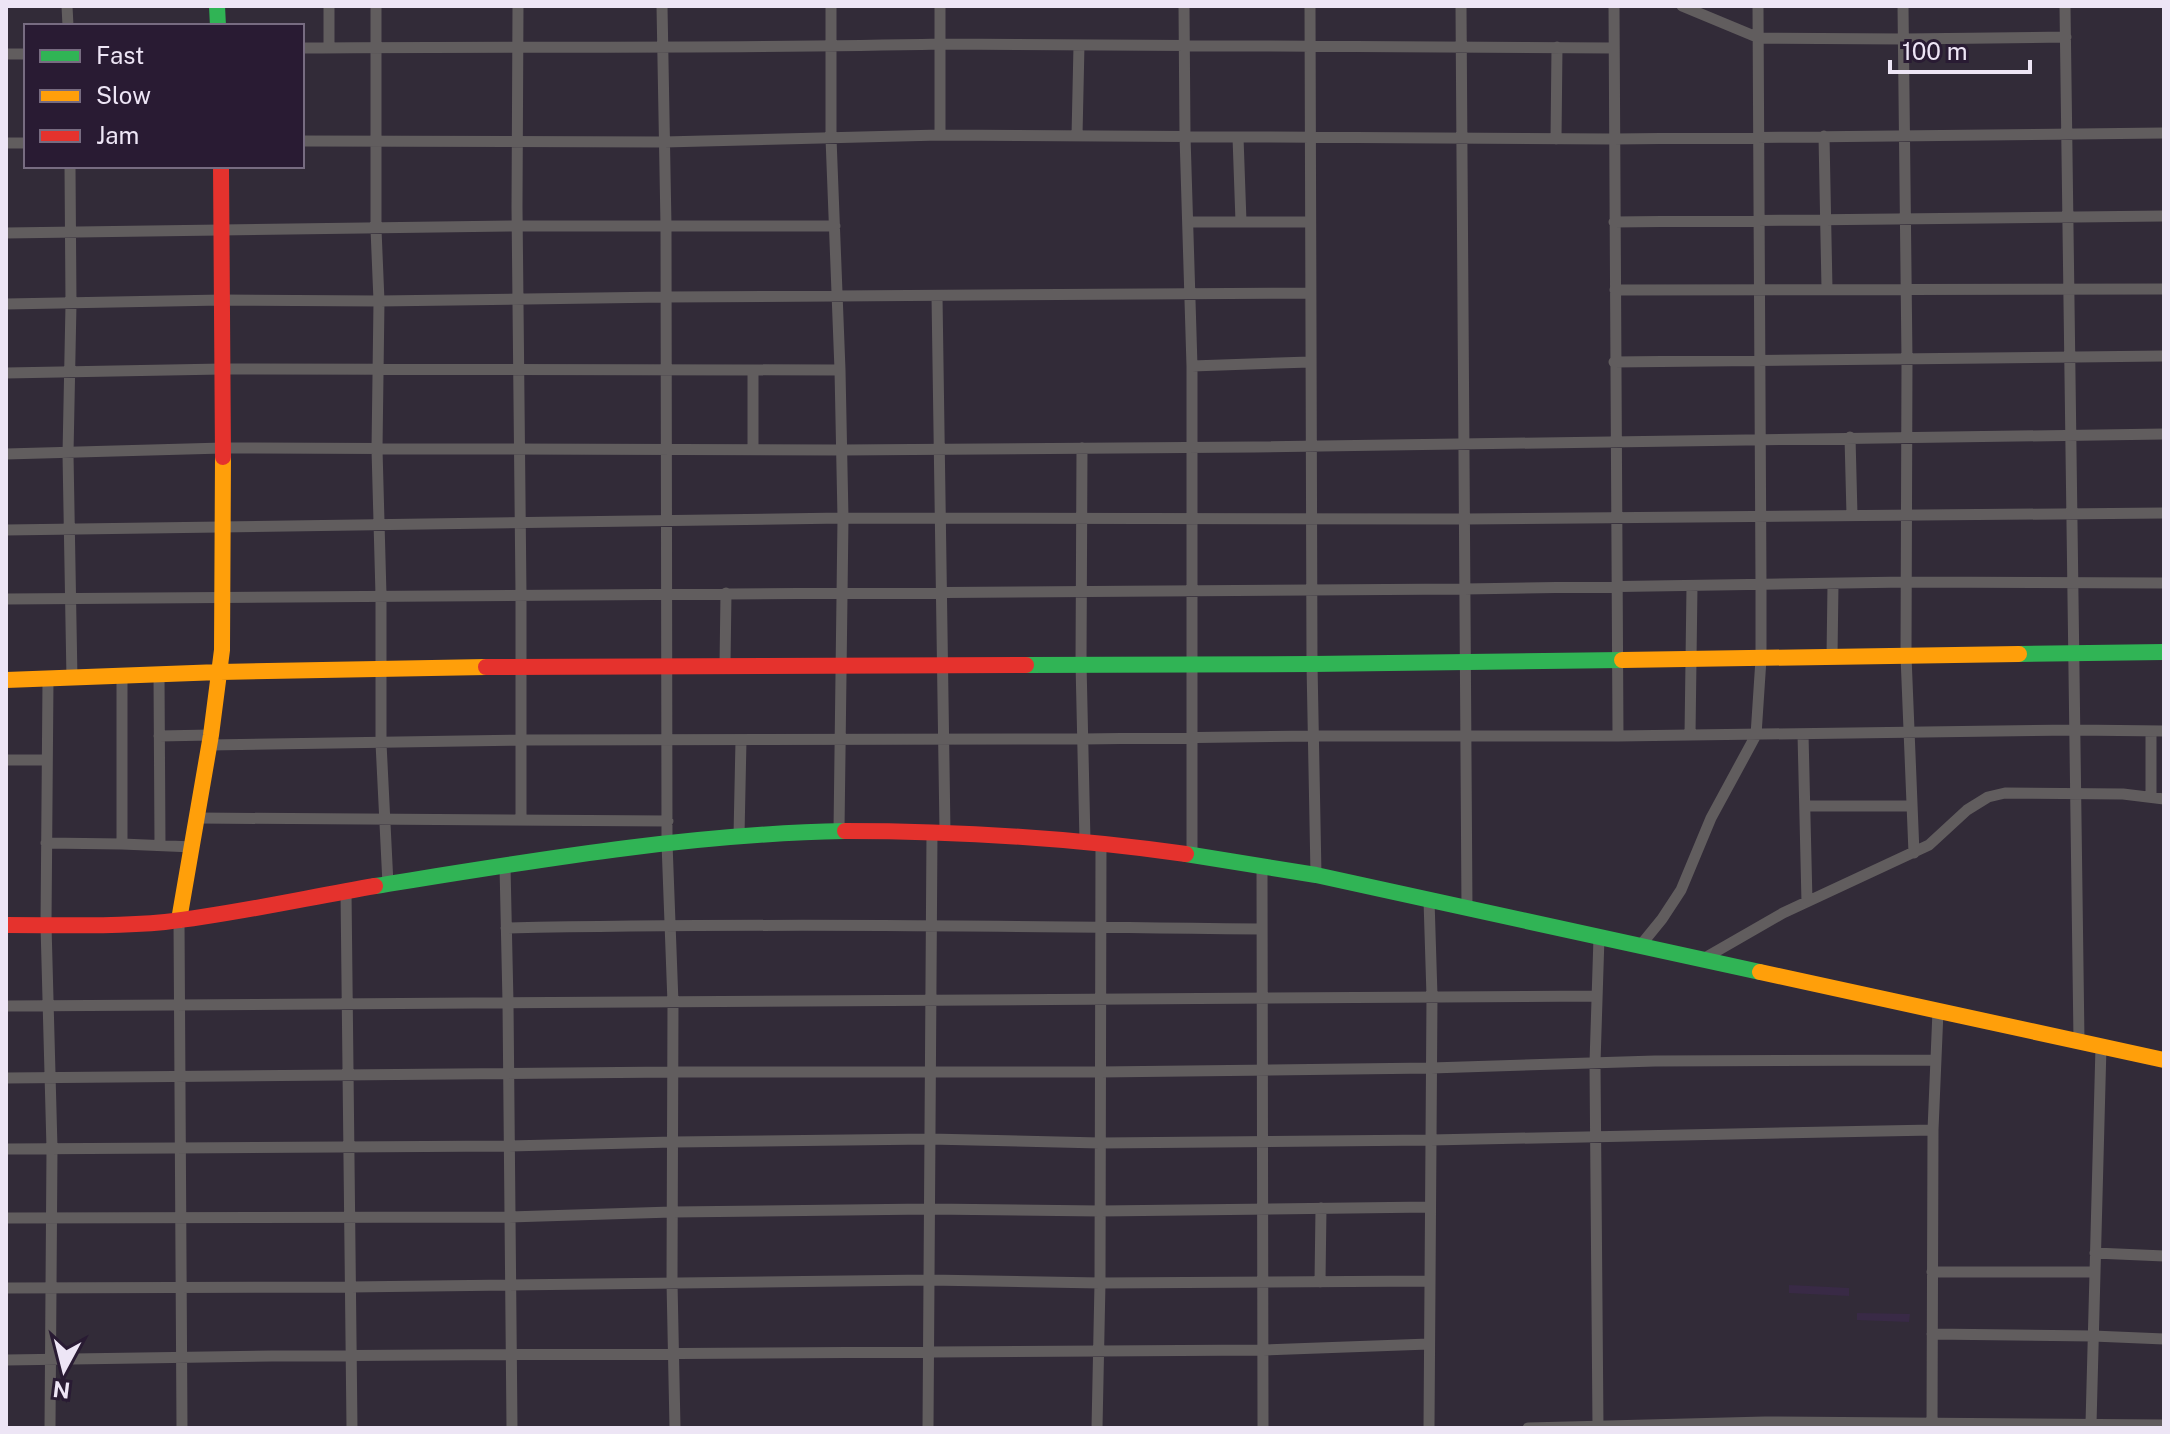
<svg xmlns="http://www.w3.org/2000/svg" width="2170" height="1434" font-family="'Public Sans',sans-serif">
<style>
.built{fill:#392a46}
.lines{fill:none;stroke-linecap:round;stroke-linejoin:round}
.street{stroke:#615d5e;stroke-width:11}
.fast{stroke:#30b455;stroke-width:16}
.slow{stroke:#ff9f0a;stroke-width:16}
.jam{stroke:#e5322d;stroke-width:16}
</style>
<rect width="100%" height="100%" fill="#322b38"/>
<path class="built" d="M1789 1285 1849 1288V1296L1789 1293Z
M1857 1313 1910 1314 1909 1322 1857 1320Z"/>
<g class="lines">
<path class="street" d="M67 6 68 26
M329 6V47
M376 6V229L379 301 377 449 381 595V743L388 884
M518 6 517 207 521 594V820
M662 6 666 226 667 843 673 1003 672 1282 675 1428
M831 6V138L840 370 843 518 839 831
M940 6V135
M1184 6 1185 136 1192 366V854
M1310 6 1312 664 1316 875
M1461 6 1467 909
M1614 6 1618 736
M1682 6 1759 38 1904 39 2066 37
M1903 6 1907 360 1906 656 1914 853
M2065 6 2079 1041
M302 48C515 46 727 49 940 44L1613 48
M6 54H26
M1077 136 1079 45
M1824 136 1827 289
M1238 137 1241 222
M1556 139 1557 47
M302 141 664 142 940 135 1613 139 2164 133
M6 143H26
M70 166 71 304 68 454 72 679
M1188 222H1309
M1614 222 2164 216
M6 233 517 226H835
M1615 290 2164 289
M937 296 945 832
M6 304 222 300 379 301 666 297 1310 293
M1614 362 2164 356
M1192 366 1310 362
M6 373 222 369 840 370
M1850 437 1852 515
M1082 448 1081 663 1085 841
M753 449V370
M6 454 223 448 842 450 1254 447 2164 434
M6 530 843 518 1464 519 2164 513
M6 599 1464 589 1907 582 2164 583
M1832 657 1833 584
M725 665 726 593
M159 675 160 845
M122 678V844
M48 680 46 925 52 1148 50 1428
M1803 734 1807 902
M1690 735 1692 586
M159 736 211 735
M209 745 520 740 1083 739 1313 736H1618L2074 730 2164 731
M6 760H46
M2151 797V731
M1805 806H1912
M197 818 668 821
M739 836 741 740
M46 843 122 844 193 847
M1262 865 1263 1428
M505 866 508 1003 512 1428
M346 891 352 1428
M1429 900 1432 996 1429 1428
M179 920 182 1428
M506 928C759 923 1010 926 1262 929
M1640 946 1662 919 1681 890 1711 818 1756 735 1761 659V585L1758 6
M1703 959 1783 913 1929 845 1967 810 1988 797 2005 793 2123 794 2164 799
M6 1006 1597 996
M6 1078 674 1072H1100L1431 1068 1655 1061 1935 1060
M6 1149 509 1146 673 1142 930 1139 1100 1143 1430 1140 1933 1130
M6 1218 509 1217 672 1212 929 1209 1100 1211 1430 1207
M2095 1253 2164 1256
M1932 1272H2095
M1320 1282 1321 1208
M6 1288 350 1287 929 1280 1100 1283 1430 1281
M1932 1334 2093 1336 2164 1339
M6 1360 272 1356 1263 1350 1429 1344
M2091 1424 2101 1046
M1932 1427 1933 1130 1938 1011
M928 1428 932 832
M1097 1428 1100 1283 1101 842
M1528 1428 1765 1422 2164 1425
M1598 1428 1595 1063 1599 937"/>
<path class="fast" d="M217 6 218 26
M2019 654 2164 652
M1026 665 1312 664 1622 660
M1186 854 1316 875 1760 972
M375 886C531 861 687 834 845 831"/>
<path class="slow" d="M1622 660 2019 654
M6 680 220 672 486 667
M179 920 211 735 222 650 223 457
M1760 972 2164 1060"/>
<path class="jam" d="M221 166 223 457
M486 667 1026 665
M845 831C959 831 1073 838 1186 854
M6 925C59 925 112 927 165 922 235 914 305 898 375 886"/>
</g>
<rect width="2170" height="1434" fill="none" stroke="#ede5f5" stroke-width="16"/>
<rect x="24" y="24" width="280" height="144" fill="#291b33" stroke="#776c81" stroke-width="2"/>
<rect x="40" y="50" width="40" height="12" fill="#30b455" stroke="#776c81" stroke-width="2"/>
<text x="96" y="64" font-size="24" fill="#ede5f5">Fast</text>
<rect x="40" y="90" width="40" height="12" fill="#ff9f0a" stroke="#776c81" stroke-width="2"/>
<text x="96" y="104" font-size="24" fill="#ede5f5">Slow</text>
<rect x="40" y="130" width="40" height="12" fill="#e5322d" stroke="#776c81" stroke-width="2"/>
<text x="96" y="144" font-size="24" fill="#ede5f5">Jam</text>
<g transform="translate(64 1370) rotate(187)" stroke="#291b33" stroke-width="6" paint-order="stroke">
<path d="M0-6L14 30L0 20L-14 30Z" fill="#ede5f5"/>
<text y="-12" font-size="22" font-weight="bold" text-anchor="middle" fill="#ede5f5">N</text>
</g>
<path d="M1890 60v12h140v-12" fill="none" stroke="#ede5f5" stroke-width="4"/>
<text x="1902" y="60" font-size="24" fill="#ede5f5" stroke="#291b33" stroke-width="6" paint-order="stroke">100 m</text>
</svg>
